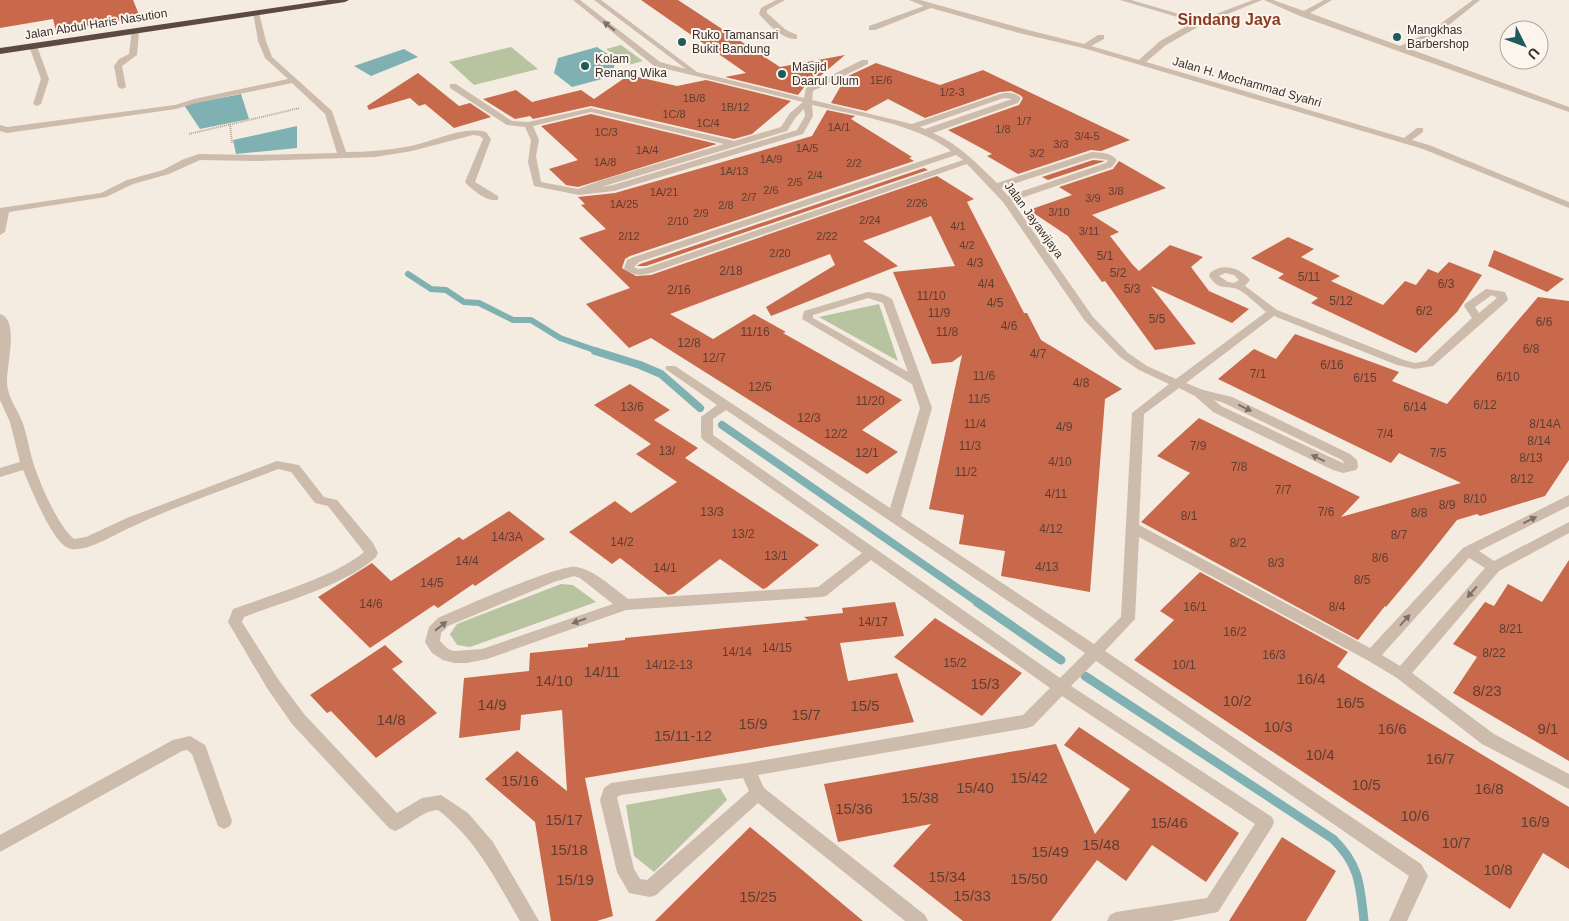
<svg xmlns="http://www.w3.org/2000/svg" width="1569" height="921" font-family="Arial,sans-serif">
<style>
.green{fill:#b8c4a0}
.water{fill:#7fb0b2}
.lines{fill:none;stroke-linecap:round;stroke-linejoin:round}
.stream-far2{stroke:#7fb0b2;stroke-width:6}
.stream-far1{stroke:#7fb0b2;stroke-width:8}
.stream{stroke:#7fb0b2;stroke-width:9}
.building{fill:#c8694b}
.path{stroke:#b9a596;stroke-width:2;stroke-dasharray:1 1;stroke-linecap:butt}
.minor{fill:#cdbbac;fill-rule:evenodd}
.highway{fill:#5c4a42;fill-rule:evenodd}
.oneway{fill:#7d6f65}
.poi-dot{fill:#1f5a5e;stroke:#fbf5ee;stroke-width:2}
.labels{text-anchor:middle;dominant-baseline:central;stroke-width:4;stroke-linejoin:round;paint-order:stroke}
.far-number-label{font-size:11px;fill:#5e3e33}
.far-street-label{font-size:12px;fill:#3b302b;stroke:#fbf5ee}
.far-poi-label{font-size:12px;fill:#3b302b;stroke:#fbf5ee;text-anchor:start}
.number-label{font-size:12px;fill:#5e3e33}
.near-number-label{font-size:15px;fill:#5e3e33}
.far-district-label{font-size:16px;font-weight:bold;fill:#8c3b22;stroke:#fbf5ee}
</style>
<rect width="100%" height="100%" fill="#f4ebe1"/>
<path class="green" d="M621 45 643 61 628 65 606 49Z
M511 47 538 69 474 85 449 62Z
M879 304 898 361 819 317Z
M561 584 573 585 596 602 470 647 457 645 450 634 457 624Z
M720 788 727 800 654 872 634 856 626 805Z"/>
<path class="water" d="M597 47 615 59 613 76 572 87 554 73 558 58Z
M404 49 418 57 371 76 354 66Z
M241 94 249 119 200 129 184 105Z
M297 126V148L236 154 233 140Z"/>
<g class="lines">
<path class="stream-far2" d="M408 274 431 289 446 290 464 302 479 303 513 320H531L560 338 600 352"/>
<path class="stream-far1" d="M595 351 640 365 661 374 700 408
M722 425 979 603"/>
<path class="stream" d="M977 602 1061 660
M1085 676 1333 839C1360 865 1360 886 1364 921"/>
</g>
<path class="building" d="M0 0H133L140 17 56 31 53 19 0 28Z
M641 0H678L780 67 845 55 812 83 805 86 798 95 725 77 746 73Z
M876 63 940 85 983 70 1130 140 1101 151 1091 150 1018 174 987 156 992 154 948 130 1019 105 1023 98 1020 95 1011 91 1000 92 925 118 888 99 866 111 831 103 846 77Z
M418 73 459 106 470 103 491 117 454 128 425 104 419 106 410 98 369 110 367 106Z
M629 75 677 86 706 80 791 101 752 134 734 139 591 106 533 119 530 116 515 119 483 99 516 90 532 102 581 90 594 99Z
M827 110 855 116 851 119 912 157 909 158 914 161 630 256 625 259 622 268 636 276 651 275 937 176 974 199 967 202 1024 313H1027L1041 340 1122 389 1105 399 1090 592 1001 576 1005 551 959 544 964 515 929 509 962 355 952 362 932 364 893 272 955 266 931 216 863 241 898 266 771 316 766 307 835 265 830 254 670 314 713 339 754 314 786 332 783 333 902 400 862 430 898 452 867 474 651 338 629 348 586 304 630 288 579 238 606 229 581 205 585 204 578 197 615 193 812 136Z
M591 114 717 144 578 187 566 185 549 169 578 160 541 126Z
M1093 160 1105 161 1048 180 1042 177Z
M1119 161 1166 188 1092 215 1119 232 1110 236 1132 264 1139 271 1170 245 1203 257 1191 267 1209 291 1249 309 1232 323 1151 286 1196 344 1155 350 1105 281 1102 282 1068 236 1029 210 1072 195 1059 187 1113 169Z
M924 168 928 170 646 266H637L640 264Z
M1288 237 1314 249 1301 257 1340 276 1331 281 1383 305 1405 281 1416 285 1428 269 1438 273 1449 262 1482 275 1457 312 1416 353 1311 303 1318 298 1278 278 1284 274 1251 258Z
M1494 250 1564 279 1547 292 1488 266Z
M1538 297 1569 301V460L1545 496 1480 516 1477 514 1457 520 1422 564 1386 607 1385 606 1358 640 1141 522 1190 473 1157 456 1199 418 1360 497 1341 517 1461 483 1399 453 1391 463 1218 379 1254 349 1276 359 1295 334 1399 372 1392 381 1447 404Z
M630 384 670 410 654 420 698 448 685 458 819 545 766 588 763 589 720 559 674 594 668 595 620 558 612 564 569 532 615 501 631 513 677 482 636 454 651 444 594 405Z
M509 511 545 539 475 586 473 584 438 608 434 605 370 648 318 597 372 563 391 581 459 537 463 540Z
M1569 560V761L1453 693 1477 657 1453 644 1485 602 1494 606 1508 584 1542 602Z
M1200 572 1348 652 1337 667 1569 807V869L1543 853 1510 909 1134 660 1174 620 1160 611Z
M895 602 904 636 840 643 848 681 897 673 914 722 585 778 613 916 597 921H551L535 822 485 779 517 751 567 791 562 710 521 715 520 730 459 738 464 678 529 671 530 653 588 647V644L625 640V638L808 620 804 617 843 613 842 608Z
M935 618 1022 673 982 716 894 657Z
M385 645 403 662 392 669 437 713 376 758 331 711 327 713 310 695Z
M1079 727 1239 833 1206 882 1152 845 1126 881 1097 860 1051 921H963L893 866 931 824 838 842 824 784 1056 744 1095 834 1130 789 1064 745Z
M750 827 795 864 863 921H655Z
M1282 837 1336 871 1306 921H1229Z"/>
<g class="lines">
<path class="path" d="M230 124 232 143
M189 134 300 108"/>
<path class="minor" d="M573 0H580L660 62 686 69 594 0H601L697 72 804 98 806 88 862 60H868V64L813 91 812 100 912 124 1000 94C1008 92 1015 92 1021 98L1018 103 933 133C959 144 976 163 997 183L1092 152C1102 153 1110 152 1117 160L1112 167 1012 201 1093 317 1128 353 1147 366 1176 379 1266 312C1259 306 1245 292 1237 289 1224 285 1219 291 1209 276L1210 273C1222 262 1241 268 1250 280L1245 286 1277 310 1404 360 1415 363 1426 361 1472 318 1464 306 1465 304 1486 289 1505 292 1508 299 1507 301 1433 366 1415 369 1397 365 1274 316 1186 383 1203 390 1232 397 1350 454 1357 460 1358 467 1356 470 1343 473 1333 470 1213 412 1195 396 1179 388 1144 414 1139 525 1370 648 1463 548 1569 495V506L1479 551 1494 561 1569 522V533L1499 571 1412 673 1494 734 1569 774V789L1482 744 1397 678 1367 660 1139 537 1135 619 1105 651 1421 864 1428 876 1407 921H1389L1409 876 1096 661 1071 686 1272 817 1274 822 1272 827 1218 912 1171 921H1107L1110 915 1116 912 1207 898 1255 824 1062 696 1033 726 1027 728 758 775 764 788 925 915 928 921H905L758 803 656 895 650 897 629 893 617 872 600 800 604 788 611 783 747 763 1023 715 1050 688 871 560 826 596 821 597 626 610 487 659 467 663H454L443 660 432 653 425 642 429 627 438 618C459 609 561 563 577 567 596 571 612 587 628 599L818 587 862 553 703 440 701 437V417L717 405 667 370 665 368 667 366H675L890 508 920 408 912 384 802 319 804 311 868 292 882 294 892 299 932 408 901 516 1094 644 1121 617 1132 413 1169 384 1139 370 1120 357 1085 321 1003 202 967 164 651 273C640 276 632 276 624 268L627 260 631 258 951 151C917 124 854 115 812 105L813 116 803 134 614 191 579 195 534 186 528 162 531 140 525 127 507 125 450 88V84H456L512 121 528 122 591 108 734 141 781 127 790 113 803 102 654 66ZM1004 98 1012 99 925 129 920 127ZM804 109 805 116 797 130 613 185 601 187 787 131 796 117ZM591 112 724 144 602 180 578 189 541 182 536 156 539 140 533 126ZM956 155 963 160 646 268 638 269 634 267 639 262ZM1093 158 1108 160 1106 163 1008 196 1001 188ZM1225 273 1234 275 1239 280 1234 283 1228 282 1219 276ZM1492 295 1497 298 1479 313 1475 307ZM868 298 883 303 908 372 813 318V315ZM1214 400 1224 403 1342 460 1345 464 1221 406ZM726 410 1085 653 1060 678 713 435V419ZM1469 558 1485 568 1400 666 1382 655ZM574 576 580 578 613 604 482 649 454 651 448 649 440 641 441 633 448 626 554 582ZM743 778 749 791 647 880 640 879 634 869 617 797 621 795Z
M776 0H785L767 10V13L786 30 797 35V39C782 40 768 24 759 14L761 8Z
M909 0H920L1024 29 1084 44 1098 35H1104V39L1091 46 1139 60 1160 41 1194 22 1120 0H1131L1200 20 1253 0H1262L1203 24 1166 45 1146 62 1404 138 1417 128H1423V132L1412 140 1429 145 1569 202V208L1423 149 1083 48 1019 33 931 8 875 30H869V26L924 6Z
M1264 0H1273L1304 11 1324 0H1332L1310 13 1400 46 1428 33 1473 0H1480L1434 37 1407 48 1569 107V112L1300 16Z
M253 12 259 13 266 41 272 57 332 111 346 152C368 152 389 150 411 146 435 141 462 126 486 132L491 139 475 182 498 196V200C487 202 472 190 465 182L483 139 480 136 473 135 412 151 375 157 257 161 200 160 169 174 133 184 106 197 9 212 5 232 0 235V208L101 193 127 180 163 170 184 159 199 154 257 155 337 153 325 114 292 83 196 103 176 109 7 133 0 131V125L7 127 175 105 194 99 288 79 265 58 258 41Z
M132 29 139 31 137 55 122 66 126 87 122 89 118 87 114 66 119 59 129 54Z
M30 44 37 46 49 79 41 104 37 106 33 104 41 79 29 46Z
M0 314C20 319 6 368 7 382 7 396 17 409 22 421 27 434 29 449 33 462 39 482 58 526 74 539L86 537 127 518 277 461 299 465 324 497 337 500 373 543 378 553 376 557C346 585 283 602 244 617L242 622 278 679 304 714 397 813 422 798 441 795 468 813 493 842 539 921H520C496 880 476 839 438 810 422 811 410 825 395 831L389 828 292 724 267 688 228 622 233 609C268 596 337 576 364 552L328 506 315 503 291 472 278 469C227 489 174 506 125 530 112 536 83 554 68 548 51 540 31 488 23 470L0 477V468L20 462 10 422 0 400Z
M190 736 205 745 207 750 232 821 230 826 224 829 218 826 192 754 187 750 182 751 0 852V835L173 740Z"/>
<path class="highway" d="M328 0H349L345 2 0 54V48Z"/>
</g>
<defs><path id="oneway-solid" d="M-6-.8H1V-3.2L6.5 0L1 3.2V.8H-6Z" transform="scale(1.25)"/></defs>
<g class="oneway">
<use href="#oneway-solid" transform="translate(609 26) rotate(-142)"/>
<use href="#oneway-solid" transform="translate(1245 408) rotate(26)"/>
<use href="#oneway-solid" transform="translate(1318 458) rotate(-154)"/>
<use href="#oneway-solid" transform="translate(1530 520) rotate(-26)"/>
<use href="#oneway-solid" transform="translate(1472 592) rotate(131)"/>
<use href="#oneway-solid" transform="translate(1405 620) rotate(-48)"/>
<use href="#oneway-solid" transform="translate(579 621) rotate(161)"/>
<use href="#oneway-solid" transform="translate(441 626) rotate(-38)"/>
</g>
<g class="poi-dot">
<circle cx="1397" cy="37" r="5"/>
<circle cx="682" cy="42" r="5"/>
<circle cx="585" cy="66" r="5"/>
<circle cx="782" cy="74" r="5"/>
</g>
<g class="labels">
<g class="far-number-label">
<text x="881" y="80">1E/6</text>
<text x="952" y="92">1/2-3</text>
<text x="694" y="98">1B/8</text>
<text x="735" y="107">1B/12</text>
<text x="674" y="114">1C/8</text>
<text x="1024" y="121">1/7</text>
<text x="708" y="123">1C/4</text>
<text x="839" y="127">1A/1</text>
<text x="1003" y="129">1/8</text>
<text x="606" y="132">1C/3</text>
<text x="1087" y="136">3/4-5</text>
<text x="1061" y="144">3/3</text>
<text x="807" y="148">1A/5</text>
<text x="647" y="150">1A/4</text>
<text x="1037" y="153">3/2</text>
<text x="771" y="159">1A/9</text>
<text x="605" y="162">1A/8</text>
<text x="854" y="163">2/2</text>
<text x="734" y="171">1A/13</text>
<text x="815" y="175">2/4</text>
<text x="795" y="182">2/5</text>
<text x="771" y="190">2/6</text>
<text x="1116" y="191">3/8</text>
<text x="664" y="192">1A/21</text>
<text x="749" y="197">2/7</text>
<text x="1093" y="198">3/9</text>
<text x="917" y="203">2/26</text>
<text x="624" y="204">1A/25</text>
<text x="726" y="205">2/8</text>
<text x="1059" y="212">3/10</text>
<text x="701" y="213">2/9</text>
<text x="870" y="220">2/24</text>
<text x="678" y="221">2/10</text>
<text x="958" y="226">4/1</text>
<text x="1089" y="231">3/11</text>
<text x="629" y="236">2/12</text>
<text x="827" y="236">2/22</text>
<text x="967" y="245">4/2</text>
<text x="780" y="253">2/20</text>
</g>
<g class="far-street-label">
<text transform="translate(96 24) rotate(-9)">Jalan Abdul Haris Nasution</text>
<text transform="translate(1247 82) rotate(16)">Jalan H. Mochammad Syahri</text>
<text transform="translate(1034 220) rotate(54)">Jalan Jayawijaya</text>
</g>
<g class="far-poi-label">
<text x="1407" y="30">Mangkhas<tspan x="1407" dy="14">Barbershop</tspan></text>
<text x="692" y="35">Ruko Tamansari<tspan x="692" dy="14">Bukit Bandung</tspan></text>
<text x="595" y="59">Kolam<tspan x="595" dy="14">Renang Wika</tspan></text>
<text x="792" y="67">Masjid<tspan x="792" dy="14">Daarul Ulum</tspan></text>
</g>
<g class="number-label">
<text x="1105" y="256">5/1</text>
<text x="975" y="263">4/3</text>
<text x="731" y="271">2/18</text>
<text x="1118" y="273">5/2</text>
<text x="1309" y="277">5/11</text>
<text x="986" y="284">4/4</text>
<text x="1446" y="284">6/3</text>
<text x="1132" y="289">5/3</text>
<text x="679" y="290">2/16</text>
<text x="931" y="296">11/10</text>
<text x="1341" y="301">5/12</text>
<text x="995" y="303">4/5</text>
<text x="1424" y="311">6/2</text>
<text x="939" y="313">11/9</text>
<text x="1157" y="319">5/5</text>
<text x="1544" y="322">6/6</text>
<text x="1009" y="326">4/6</text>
<text x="755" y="332">11/16</text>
<text x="947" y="332">11/8</text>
<text x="689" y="343">12/8</text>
<text x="1531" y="349">6/8</text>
<text x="1038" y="354">4/7</text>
<text x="714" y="358">12/7</text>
<text x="1332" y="365">6/16</text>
<text x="1258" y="374">7/1</text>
<text x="984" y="376">11/6</text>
<text x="1508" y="377">6/10</text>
<text x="1365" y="378">6/15</text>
<text x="1081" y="383">4/8</text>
<text x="760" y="387">12/5</text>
<text x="979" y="399">11/5</text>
<text x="870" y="401">11/20</text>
<text x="1485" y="405">6/12</text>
<text x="632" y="407">13/6</text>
<text x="1415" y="407">6/14</text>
<text x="809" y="418">12/3</text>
<text x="975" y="424">11/4</text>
<text x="1545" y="424">8/14A</text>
<text x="1064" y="427">4/9</text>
<text x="836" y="434">12/2</text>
<text x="1385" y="434">7/4</text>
<text x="1539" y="441">8/14</text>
<text x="970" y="446">11/3</text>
<text x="1198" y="446">7/9</text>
<text x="667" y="451">13/</text>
<text x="867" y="453">12/1</text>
<text x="1438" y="453">7/5</text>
<text x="1531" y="458">8/13</text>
<text x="1060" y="462">4/10</text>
<text x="1239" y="467">7/8</text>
<text x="966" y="472">11/2</text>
<text x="1522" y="479">8/12</text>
<text x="1283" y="490">7/7</text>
<text x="1056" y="494">4/11</text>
<text x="1475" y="499">8/10</text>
<text x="1447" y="505">8/9</text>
<text x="712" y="512">13/3</text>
<text x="1326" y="512">7/6</text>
<text x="1419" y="513">8/8</text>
<text x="1189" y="516">8/1</text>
<text x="1051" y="529">4/12</text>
<text x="743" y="534">13/2</text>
<text x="1399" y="535">8/7</text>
<text x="507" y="537">14/3A</text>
<text x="622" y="542">14/2</text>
<text x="1238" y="543">8/2</text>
<text x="776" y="556">13/1</text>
<text x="1380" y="558">8/6</text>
<text x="467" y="561">14/4</text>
<text x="1276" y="563">8/3</text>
<text x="1047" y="567">4/13</text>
<text x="665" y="568">14/1</text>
<text x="1362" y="580">8/5</text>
<text x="432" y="583">14/5</text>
<text x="371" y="604">14/6</text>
<text x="1195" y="607">16/1</text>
<text x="1337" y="607">8/4</text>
<text x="873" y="622">14/17</text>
<text x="1511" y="629">8/21</text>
<text x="1235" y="632">16/2</text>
<text x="777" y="648">14/15</text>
<text x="737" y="652">14/14</text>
<text x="1494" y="653">8/22</text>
<text x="1274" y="655">16/3</text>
<text x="955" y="663">15/2</text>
<text x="669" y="665">14/12-13</text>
<text x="1184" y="665">10/1</text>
</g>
<g class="near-number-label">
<text x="602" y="671">14/11</text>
<text x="1311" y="678">16/4</text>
<text x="554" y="680">14/10</text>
<text x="985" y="683">15/3</text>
<text x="1487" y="690">8/23</text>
<text x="1237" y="700">10/2</text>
<text x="1350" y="702">16/5</text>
<text x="492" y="704">14/9</text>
<text x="865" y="705">15/5</text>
<text x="806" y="714">15/7</text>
<text x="391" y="719">14/8</text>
<text x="753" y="723">15/9</text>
<text x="1278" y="726">10/3</text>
<text x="1392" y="728">16/6</text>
<text x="1548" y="728">9/1</text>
<text x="683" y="735">15/11-12</text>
<text x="1320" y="754">10/4</text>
<text x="1440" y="758">16/7</text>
<text x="1029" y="777">15/42</text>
<text x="520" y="780">15/16</text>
<text x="1366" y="784">10/5</text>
<text x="975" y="787">15/40</text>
<text x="1489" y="788">16/8</text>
<text x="920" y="797">15/38</text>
<text x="854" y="808">15/36</text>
<text x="1415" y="815">10/6</text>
<text x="564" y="819">15/17</text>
<text x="1535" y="821">16/9</text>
<text x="1169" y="822">15/46</text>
<text x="1456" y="842">10/7</text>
<text x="1101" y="844">15/48</text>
<text x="569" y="849">15/18</text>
<text x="1050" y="851">15/49</text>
<text x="1498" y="869">10/8</text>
<text x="947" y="876">15/34</text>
<text x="1029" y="878">15/50</text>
<text x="575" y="879">15/19</text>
<text x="972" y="895">15/33</text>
<text x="758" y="896">15/25</text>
</g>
<g class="far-district-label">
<text x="1229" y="19">Sindang Jaya</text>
</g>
</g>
<g transform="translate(1524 45) rotate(132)"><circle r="24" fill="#fbf5ee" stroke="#aea6a0"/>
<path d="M0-4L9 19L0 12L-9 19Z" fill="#1f5a5e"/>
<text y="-8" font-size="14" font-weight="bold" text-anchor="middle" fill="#3b302b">U</text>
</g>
</svg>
